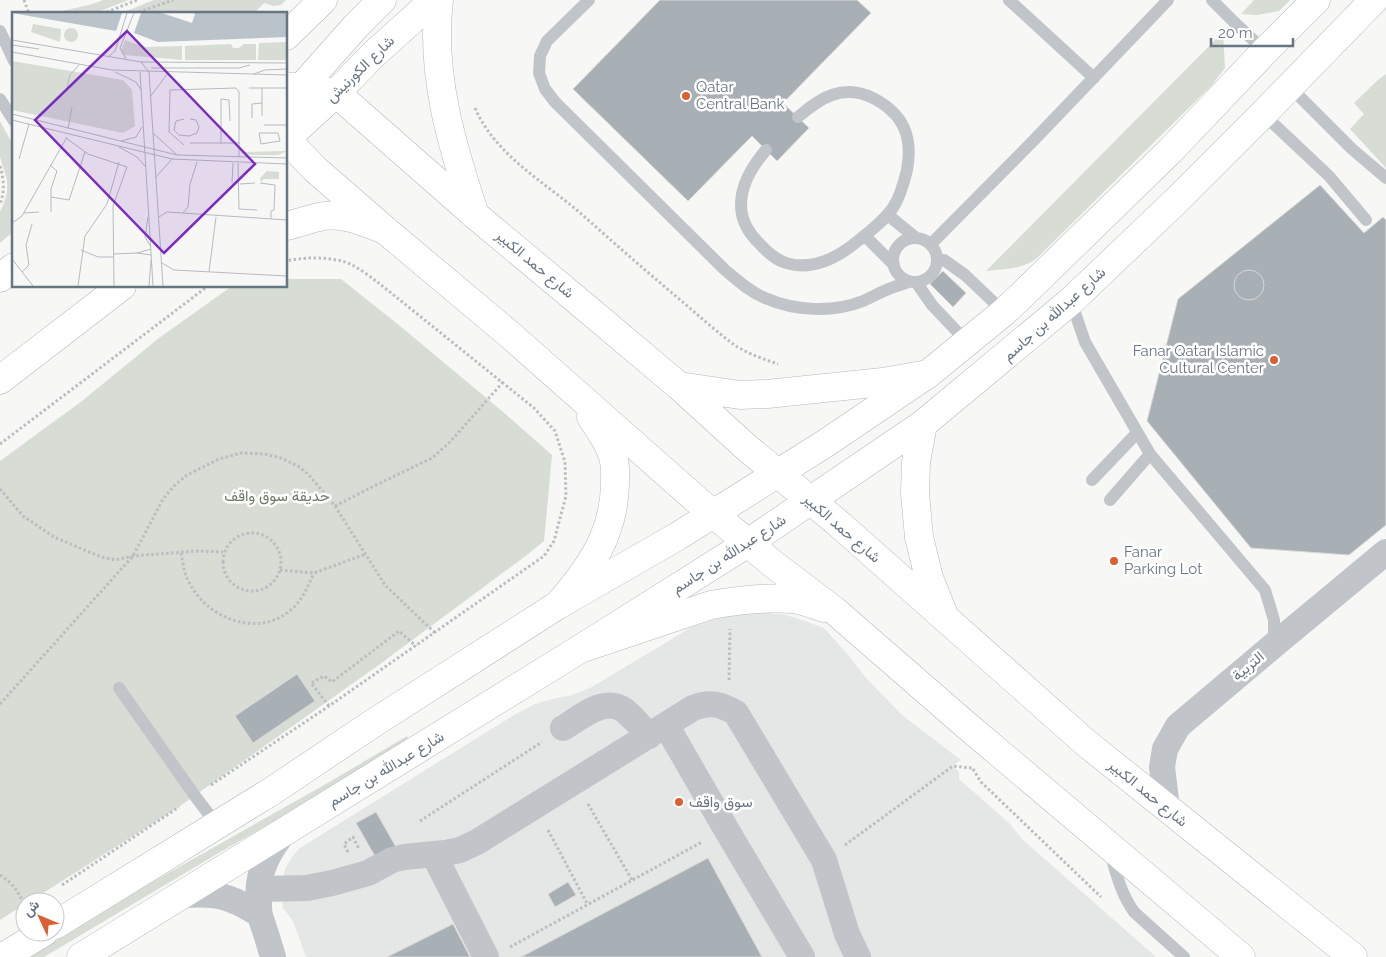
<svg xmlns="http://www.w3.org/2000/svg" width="1386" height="957" font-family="Raleway,Vazirmatn,sans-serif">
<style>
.built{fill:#e5e6e6}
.green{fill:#d7dcd4}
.building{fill:#a8afb5;stroke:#d9d9d7}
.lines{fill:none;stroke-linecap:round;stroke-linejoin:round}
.secondary-casing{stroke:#b3b8bd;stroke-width:29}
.primary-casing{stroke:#b4b8bc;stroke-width:29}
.highway-casing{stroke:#b4b7bb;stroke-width:29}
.path{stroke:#bbbdc0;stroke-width:3;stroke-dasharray:2.5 2.5;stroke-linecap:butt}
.lane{stroke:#c1c4c8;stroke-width:12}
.street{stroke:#c1c4c8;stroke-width:26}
.secondary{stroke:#fff;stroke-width:28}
.primary{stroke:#fff;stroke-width:28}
.highway{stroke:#fff;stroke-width:28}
.poi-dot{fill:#da5f32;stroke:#fff;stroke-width:2}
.labels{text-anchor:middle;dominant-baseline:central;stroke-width:5;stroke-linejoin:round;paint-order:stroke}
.street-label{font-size:15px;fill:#687684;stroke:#fff}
.poi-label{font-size:15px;fill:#687684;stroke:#fff;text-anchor:start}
.park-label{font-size:15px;fill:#6a7b66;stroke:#fff}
.inset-road{fill:none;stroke:#b5bbc1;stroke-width:1}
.view{fill:#7b2cbf;fill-opacity:0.15;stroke:#7b2cbf;stroke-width:2.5}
.inset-edge{fill:none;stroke:#687684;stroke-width:2.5}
</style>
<rect width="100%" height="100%" fill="#f7f7f5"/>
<path class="built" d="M747 613H767L786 615 805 621 824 628 849 656 866 678 902 715 961 760 953 766 959 772V779L1010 824 1022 839 1156 957H306L293 921 283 908 281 894 282 881 285 869 292 857 300 848 514 715 535 704 553 699 572 695 590 688 692 627 728 615Z"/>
<path class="green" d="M103 0H128L93 14H57L58 12 93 4Z
M154 0H286L281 5 274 6 264 3 253 14H119Z
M1254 0H1290L1279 11 1258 15 1241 14Z
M1223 32 1225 68 1212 85 1037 258C1022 270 1003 269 986 271Z
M1386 74V168L1350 129 1364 114 1354 103 1378 80Z
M0 121 14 147V231L0 243V212L4 203 7 192V180L0 157Z
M286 279H341L400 326 502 411 552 455 544 541 527 555 380 664 180 806 29 902H25V904L0 920V461L82 401 159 338 232 286H286Z
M407 736 410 743 217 854 44 957H29L154 881 326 784Z"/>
<path class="building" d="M660 0H857L871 13 783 103 809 128 777 161 752 136 688 201 573 89Z
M1320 185 1364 233 1383 217 1386 220V525L1349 555 1251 548 1147 421 1178 299Z
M1234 285a15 15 0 1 1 30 0a15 15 0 1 1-30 0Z
M943 271 966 293 953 307 930 284Z
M297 674 315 701 253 743 235 716Z
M376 812 396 847 376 858 356 823Z
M708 858 762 957H521Z
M568 882 576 895 555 907 548 894Z
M453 924 470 957H387Z"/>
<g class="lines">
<g class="secondary-casing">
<path id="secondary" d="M55 925 272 791 375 722 558 605 678 536 826 443 928 374 1004 312 1022 295 1170 151 1265 51 1316 0
M3 957 44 932
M81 957 580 649 748 543 923 424 1071 301 1176 201 1263 114 1374 0"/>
</g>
<g class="primary-casing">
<path id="primary" d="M286 86 336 93 475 215 578 301 679 386 746 447 839 524 1086 743 1353 957
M286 139 316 170 385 230 509 334 698 501 773 564 835 611 966 725 1241 957
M679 386 740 395 767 394 883 382 928 374
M923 424 916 462 915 494 919 537 929 578 943 613
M558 605C590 568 614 535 615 484 615 474 616 463 612 454 608 441 599 429 591 417
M580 649 711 605C738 600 766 597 793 599 803 600 814 605 824 608"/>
</g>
<g class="highway-casing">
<path id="highway" d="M439 0C430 74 452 146 475 215
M286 36 323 0
M286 123 293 100 300 89 356 26 382 0
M286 139 336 93 374 54 434 0
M286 226C299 223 312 218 324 216 346 213 366 223 385 230
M0 278 14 267
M0 380 122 286"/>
</g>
<path class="path" d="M24 0 29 14
M102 14 137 0
M134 14 173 0
M475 108C495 154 541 180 578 211 613 242 648 273 684 303 700 317 716 331 733 344 746 353 763 359 778 364
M0 166C4 180 5 191 0 204
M0 444 208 286
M0 489 23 516 54 537 101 557 115 560 133 556 198 551 223 552
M335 506 374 486 432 458 450 442 503 382
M223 562a29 29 0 1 1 58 0a29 29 0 1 1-58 0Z
M181 553C183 562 184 574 189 582 207 619 259 639 292 609 303 599 308 586 314 573
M280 570 314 573 366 554
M729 680 730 629
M0 704 133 556 163 499 175 485 187 475 219 459 241 453 265 454 281 458 298 466 309 475 335 506 385 585 435 633
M329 706 311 683 324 676 332 682 399 631 416 646
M973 769 981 782 1101 897
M211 785 329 706 544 556 554 541 566 496 565 462 555 431 534 408 380 284C369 276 356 265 342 261 324 257 304 257 286 261
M588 804 632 880
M420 821 542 742
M548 830 588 905
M845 845 953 766 972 768
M348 852 344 844 353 837 359 849
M0 875C14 884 19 893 25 907
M62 885 179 807
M510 947 702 842"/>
<path class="lane" d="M589 0 547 41 540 56 539 73 545 89 555 102 724 269C737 280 749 291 765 298 795 311 833 313 863 301 870 298 877 294 884 291 892 287 901 285 909 282
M1009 0 1094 78
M1212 0 1234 22 1265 51
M0 31 14 61
M1290 87 1352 149 1386 178
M0 99 14 121
M1263 114 1329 176 1366 220
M766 150C743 177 728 211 757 241 766 251 776 261 790 264 816 270 840 256 859 240 872 230 886 219 894 206 901 195 904 182 907 170 913 137 904 114 873 98 843 83 820 98 798 117
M888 215 916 238
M865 236 894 265
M893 260a22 22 0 1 1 44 0a22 22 0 1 1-44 0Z
M931 244 1034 140 1168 0
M937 260H944L965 275 1004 312
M916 282 932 305 967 342
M1071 301 1085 342 1150 454 1265 590 1274 620V645
M1092 480 1137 433
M1110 500 1150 454
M119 688 195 796 217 825
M1110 852C1116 873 1121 894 1134 912L1184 957"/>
<path class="street" d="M666 725 726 829 802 957
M563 728C580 718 604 696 624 710 633 717 641 727 649 736
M1167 808 1162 767 1165 749 1178 726 1274 645 1386 552
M434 855 486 957
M259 889 307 888 332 883 368 873 392 860 404 857 445 853 460 850 477 842 693 708C709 701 721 704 736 713L824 860 847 934 858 957
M178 896C214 892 230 895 260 915
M273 957C269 943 265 930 260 916 259 912 259 908 259 904 255 875 268 851 286 830"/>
<use href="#secondary" class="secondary"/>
<use href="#primary" class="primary"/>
<use href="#highway" class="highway"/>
</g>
<g class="poi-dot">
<circle cx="686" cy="96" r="5"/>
<circle cx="1274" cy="360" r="5"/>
<circle cx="1114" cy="561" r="5"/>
<circle cx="679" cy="802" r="5"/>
</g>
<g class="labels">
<g class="street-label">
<text transform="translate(360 69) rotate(-44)">شارع الكورنيش</text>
<text transform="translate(535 264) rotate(40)">شارع حمد الكبير</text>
<text transform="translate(1054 314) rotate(-42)">شارع عبدالله بن جاسم</text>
<text transform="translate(842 528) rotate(41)">شارع حمد الكبير</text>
<text transform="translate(729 554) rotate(-33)">شارع عبدالله بن جاسم</text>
<text transform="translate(1248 666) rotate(-40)">التربية</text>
<text transform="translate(386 769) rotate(-31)">شارع عبدالله بن جاسم</text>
<text transform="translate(1148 793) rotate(39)">شارع حمد الكبير</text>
</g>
<g class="poi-label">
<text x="696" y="87">Qatar<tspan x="696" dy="17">Central Bank</tspan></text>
<text x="1264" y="351" text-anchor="end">Fanar Qatar Islamic<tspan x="1264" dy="17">Cultural Center</tspan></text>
<text x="1124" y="552">Fanar<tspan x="1124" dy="17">Parking Lot</tspan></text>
<text x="689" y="802">سوق واقف</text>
</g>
<g class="park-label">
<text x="277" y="496">حديقة سوق واقف</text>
</g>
</g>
<g transform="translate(12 12)">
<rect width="275" height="275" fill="#f7f7f5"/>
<path d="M21 12 49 17 48 30 19 20ZM52 23a7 7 0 1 1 14 0a7 7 0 1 1-14 0ZM113 28 132 35 170 34V48L112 43 109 39ZM275 30V48H246L247 31ZM219 32 221 36H227L232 32H244V48H173V34ZM0 49 111 68 120 78 123 114 111 121 0 98ZM275 139 266 143H233L229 140ZM255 159 267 160V167H252L249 170 248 166Z" fill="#d7dcd4"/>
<path d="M0 1H110L104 19ZM129 1H150L180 11 183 2 181 1H275V25L146 30 122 21Z" fill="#bac3c9"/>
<path class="inset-road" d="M0 28 129 50 275 51M0 33 27 37M0 40 100 58 275 63M96 45 103 39 115 1M114 47 108 36 122 1M129 50 137 60 151 274M139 56H227L238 53M103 60 124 70 129 78M128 60 141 274M242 62 253 58 275 57M55 75 58 63 67 53M237 76H275M138 85 156 61M0 102 165 143 275 146M250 104V76M240 106V92L250 91M172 107 164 109 162 118 167 123 177 124 185 121 187 115 184 108 178 107M0 108 160 147 275 152M252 113H275M56 117 60 95M141 121 165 143M247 121H266L268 129 249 132ZM54 126 76 142 115 155 101 194 102 274M109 129 124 125 130 115M178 131H228M209 132V87L217 88 218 109M172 133 157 120 158 78 224 76 227 80V145M107 135 125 145 133 154M7 147 17 112M226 151 227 197 245 198M38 153 45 159 39 177V200M144 165 160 147M220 171 221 151M248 171 263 173 262 198 259 199V207M228 172 243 171M39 185 57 188 73 140M12 201 27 200M171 201 176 195 178 172 185 150M136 205 133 225 139 235M147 205 155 200 275 208M0 211 10 204 55 125M139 237 125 241 139 243M69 238 86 245H102M102 242 125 241M0 247 21 274M150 251 162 258 275 264M10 260 17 253 14 233 20 212M197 260 204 205M66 274 73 224 95 192 107 150M137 274 139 248"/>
<path class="view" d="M115 19 243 152 152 241 23 108Z"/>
<rect width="275" height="275" class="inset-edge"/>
</g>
<g transform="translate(40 917) rotate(314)"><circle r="24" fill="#ffffff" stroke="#c3c8ce"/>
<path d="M0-4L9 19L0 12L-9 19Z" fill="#da5f32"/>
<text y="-8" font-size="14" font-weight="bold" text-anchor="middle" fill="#687684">ش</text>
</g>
<path d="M1211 38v8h82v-8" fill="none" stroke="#687684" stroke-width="2.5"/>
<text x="1218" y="38" font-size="15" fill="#687684" stroke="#ffffff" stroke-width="4" paint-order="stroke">20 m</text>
</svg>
